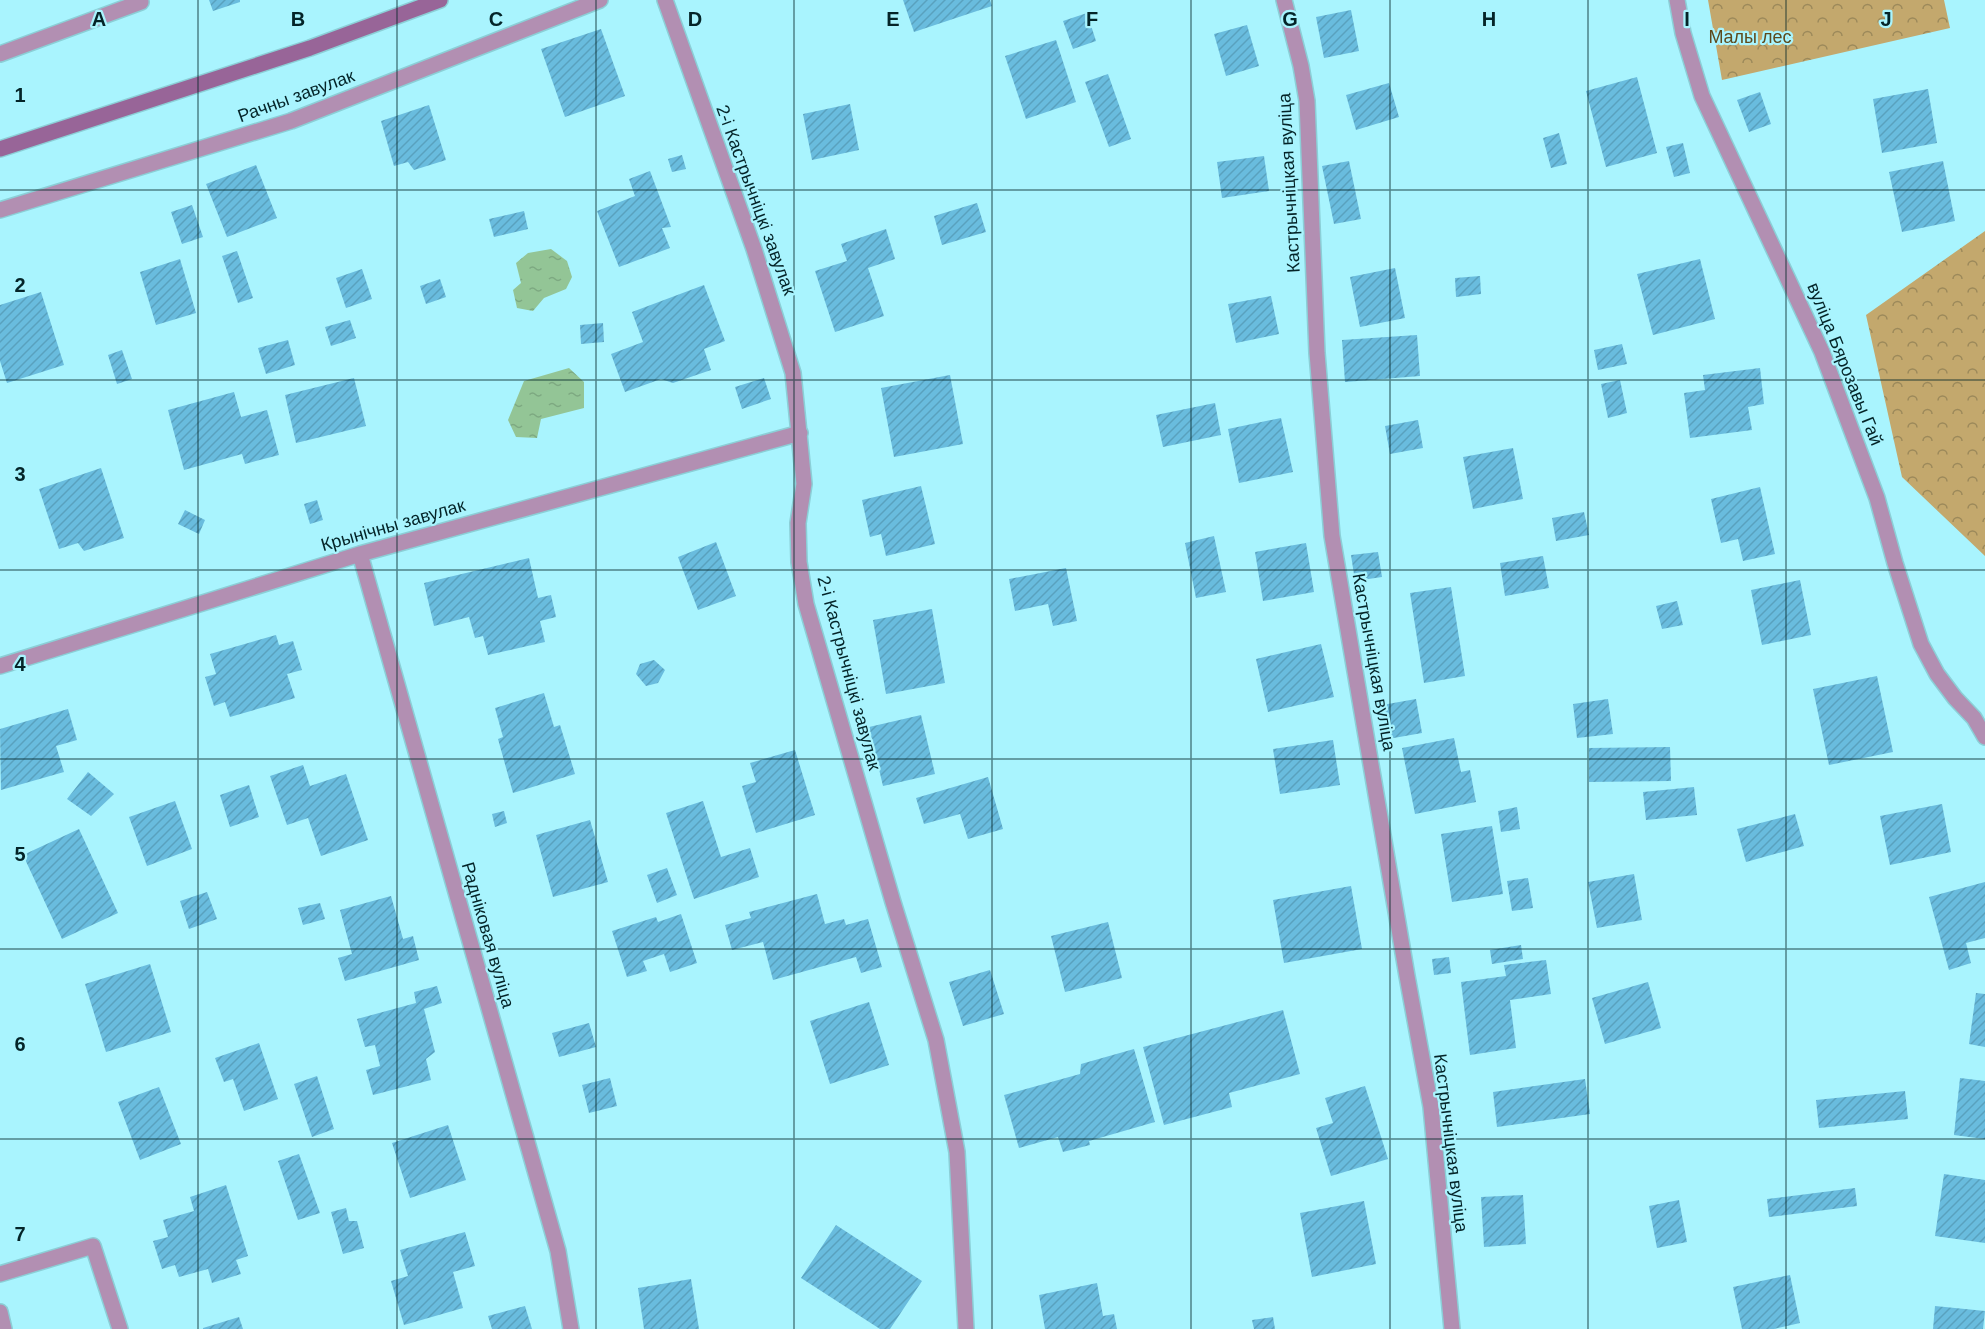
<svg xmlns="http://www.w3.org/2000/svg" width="1985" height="1329" font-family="Helvetica,sans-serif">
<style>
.forest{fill:url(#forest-crowns)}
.water{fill:url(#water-ripples)}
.building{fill:url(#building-hatch)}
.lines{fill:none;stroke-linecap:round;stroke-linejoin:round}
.street-casing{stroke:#8bcfd7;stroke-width:18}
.secondary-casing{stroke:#8bcfd7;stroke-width:18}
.street{stroke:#b28fb2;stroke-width:15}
.secondary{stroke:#986598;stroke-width:15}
.grid{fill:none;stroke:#042428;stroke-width:1.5;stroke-opacity:0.55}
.labels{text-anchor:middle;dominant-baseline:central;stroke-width:4.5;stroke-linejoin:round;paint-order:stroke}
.park-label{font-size:18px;fill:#5d4a1c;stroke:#a9f4fe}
.street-label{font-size:18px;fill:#042428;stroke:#a9f4fe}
.grid-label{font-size:20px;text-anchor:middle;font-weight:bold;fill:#042428;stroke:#a9f4fe;stroke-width:4.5;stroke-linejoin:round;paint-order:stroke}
</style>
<defs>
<pattern id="forest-crowns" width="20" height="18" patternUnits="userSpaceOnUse" patternTransform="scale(1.5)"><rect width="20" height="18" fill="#c3a86d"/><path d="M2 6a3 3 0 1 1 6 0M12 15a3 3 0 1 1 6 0" fill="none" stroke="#9c895a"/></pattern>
<pattern id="water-ripples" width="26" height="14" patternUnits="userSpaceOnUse" patternTransform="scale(1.5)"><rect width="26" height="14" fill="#93c596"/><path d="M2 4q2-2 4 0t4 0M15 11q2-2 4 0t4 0" fill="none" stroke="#7da981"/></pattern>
<pattern id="building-hatch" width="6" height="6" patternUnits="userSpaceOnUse" patternTransform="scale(1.5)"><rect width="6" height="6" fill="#69bcde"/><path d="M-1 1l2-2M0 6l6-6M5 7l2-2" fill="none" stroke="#59a1be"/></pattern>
</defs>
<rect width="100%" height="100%" fill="#a9f4fe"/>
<path class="forest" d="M1708 0H1944L1950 28 1722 80Z
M1985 231V556L1902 477 1866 315Z"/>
<path class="water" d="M551 249 567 261 572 277 566 289 544 298 533 311 517 308 513 290 521 283 516 263 528 253Z
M569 368 584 382V408L541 419 537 438 516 437 508 420 524 381Z"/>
<path class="building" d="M209 0H240V2L213 11Z
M903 0H990L992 6 914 32Z
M1351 10 1359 51 1324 58 1316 17Z
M1087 13 1096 41 1073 49 1063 21Z
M1247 25 1259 66 1226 76 1214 34Z
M601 29 625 96 565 117 541 49Z
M1056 40 1076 102 1026 119 1005 56Z
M1108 74 1131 139 1109 147 1085 82Z
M1637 77 1657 153 1606 167 1586 91Z
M1389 83 1399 117 1356 130 1346 95Z
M1928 89 1937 143 1882 153 1873 99Z
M1760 92 1771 124 1749 132 1737 100Z
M850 104 859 150 812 160 803 114Z
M429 105 446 160 414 170 408 162 394 166 381 121Z
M1559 133 1567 164 1551 168 1543 138Z
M1683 143 1690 173 1674 177 1666 147Z
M682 155 686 169 672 172 668 159Z
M1264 156 1269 191 1222 198 1217 162Z
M1349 161 1361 219 1334 224 1322 166Z
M1943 161 1955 221 1902 232 1889 172Z
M256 165 277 218 227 237 206 184Z
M650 171 671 227 662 228 670 248 619 267 597 211 635 196 629 179Z
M977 203 986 232 942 245 934 216Z
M192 205 203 237 182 244 171 212Z
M524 211 528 229 494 237 489 219Z
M886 229 895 259 868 268 884 316 835 332 815 271 847 261 841 244Z
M237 251 253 298 238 303 222 256Z
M180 259 196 313 156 325 140 272Z
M1700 259 1715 319 1653 335 1637 274Z
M1395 268 1405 318 1360 327 1350 277Z
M362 269 372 299 346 308 336 278Z
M1480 276 1481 294 1456 297 1455 278Z
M440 279 446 297 426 304 420 286Z
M704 285 725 341 704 349 711 370 673 383 661 379 625 392 611 354 643 342 632 312Z
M41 292 64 365 7 383 0 361V305Z
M1271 296 1279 334 1236 343 1228 304Z
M350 320 356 338 331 346 325 327Z
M603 323 604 342 581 344 580 325Z
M1417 335 1420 376 1345 382 1342 340Z
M288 340 295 365 266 374 258 348Z
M1622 344 1627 364 1598 370 1594 350Z
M122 350 132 379 117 384 108 355Z
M1760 368 1764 404 1748 407 1752 430 1690 438 1684 393 1705 390 1703 375Z
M950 375 963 444 894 457 881 388Z
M354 378 366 426 296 443 285 395Z
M764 378 771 399 742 409 735 387Z
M1620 380 1627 413 1608 418 1601 384Z
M234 392 241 417 267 410 279 455 245 464 242 454 184 470 168 410Z
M1215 403 1221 435 1163 447 1156 415Z
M1281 418 1293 472 1239 483 1228 429Z
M1418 420 1423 448 1390 454 1385 426Z
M1513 448 1523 499 1473 509 1463 457Z
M101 468 124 538 84 551 78 543 59 549 39 489Z
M921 486 935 544 886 556 881 534 870 537 862 500Z
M1760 487 1775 554 1743 561 1738 539 1721 543 1711 499Z
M317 500 323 520 310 524 304 504Z
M185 510 205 520 199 534 178 524Z
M1584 512 1589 535 1556 541 1552 518Z
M1214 536 1226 592 1196 598 1185 543Z
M716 542 736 596 698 610 678 557Z
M1306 543 1314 592 1263 601 1255 552Z
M1378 552 1382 577 1355 581 1351 555Z
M1543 556 1549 588 1505 596 1500 563Z
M529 558 538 598 551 595 556 617 540 621 545 642 488 655 483 636 475 638 469 617 434 626 424 583Z
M1066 568 1077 621 1053 626 1048 604 1015 611 1009 579Z
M1800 580 1811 635 1762 645 1751 590Z
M1451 587 1465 676 1424 683 1410 593Z
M1677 601 1683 625 1662 629 1656 606Z
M932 609 945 683 886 694 873 620Z
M276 635 279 645 293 641 302 670 287 674 295 698 230 717 225 702 214 706 205 677 216 674 210 654Z
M1321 644 1334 697 1268 712 1256 659Z
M654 660 665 670 658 683 646 686 636 674 640 664Z
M1877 676 1893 752 1829 765 1813 689Z
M544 693 554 727 560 725 575 774 513 793 498 739 503 737 495 708Z
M1416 699 1422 733 1388 739 1382 705Z
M1608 699 1613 734 1577 738 1573 704Z
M68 709 77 740 56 746 64 772 1 790 0 729Z
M921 715 935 774 883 786 869 727Z
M1454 738 1461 772 1470 770 1476 802 1415 814 1402 748Z
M1333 740 1340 785 1280 794 1273 749Z
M1670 747 1671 781 1589 782V748Z
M795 750 815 815 756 833 742 786 756 782 750 763Z
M303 765 310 786 346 774 368 840 321 856 308 818 287 825 270 776Z
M88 772 114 794 91 816 67 799Z
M988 777 1003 829 968 839 960 814 924 824 916 798Z
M249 785 259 817 230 827 220 795Z
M1694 787 1697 815 1646 820 1643 792Z
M175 801 192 849 147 866 129 817Z
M703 801 721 857 750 848 759 877 694 899 666 813Z
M1942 804 1951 852 1890 865 1880 816Z
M1517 807 1520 829 1501 832 1498 811Z
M504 811 507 823 495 827 492 814Z
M1795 814 1804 846 1746 862 1737 829Z
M590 820 608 882 553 897 536 835Z
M1492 826 1503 894 1452 902 1441 834Z
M79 829 118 913 62 939 23 855Z
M667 868 677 895 657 903 647 875Z
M1634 874 1642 920 1597 928 1588 882Z
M1528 878 1533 908 1512 911 1507 881Z
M1985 882V938L1966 943 1971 963 1949 970 1929 897Z
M1351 886 1362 949 1284 963 1273 900Z
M207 892 217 919 189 929 180 901Z
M817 894 825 924 844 919 846 925 868 919 882 967 861 973 856 957 773 980 763 942 732 950 725 925 751 918 749 912Z
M391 896 403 939 413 936 419 960 345 981 338 958 352 954 340 910Z
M320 903 325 919 303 925 298 908Z
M681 914 697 963 670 972 664 954 643 961 647 971 627 977 612 931 656 917 658 922Z
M1108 922 1122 978 1065 992 1051 936Z
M1521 945 1523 959 1492 964 1490 950Z
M1449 957 1451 973 1434 975 1432 959Z
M1546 960 1551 994 1510 1000 1516 1048 1470 1055 1461 982 1506 976 1504 965Z
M150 964 171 1032 106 1052 85 984Z
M990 970 1004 1014 963 1026 949 982Z
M1648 982 1661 1028 1605 1044 1592 998Z
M437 986 442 1003 424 1009 435 1052 426 1059 431 1080 373 1095 366 1070 380 1066 375 1045 365 1047 357 1019 416 1003 414 992Z
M1976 993 1985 994V1047L1969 1044Z
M869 1002 889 1065 830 1084 810 1021Z
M1283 1010 1300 1074 1229 1093 1232 1107 1164 1125 1143 1047Z
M589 1023 596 1047 559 1057 552 1033Z
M259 1043 278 1099 244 1111 233 1079 224 1082 215 1058Z
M1134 1049 1155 1122 1089 1141 1090 1145 1063 1152 1058 1137 1019 1148 1004 1095 1080 1074 1081 1064Z
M317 1076 334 1129 312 1137 294 1084Z
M610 1078 617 1106 589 1113 582 1085Z
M1960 1078 1985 1081V1139L1954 1135Z
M1585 1079 1590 1114 1497 1127 1493 1092Z
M1365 1086 1388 1159 1331 1176 1316 1128 1333 1123 1325 1098Z
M159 1087 181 1144 140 1160 118 1102Z
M1905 1091 1908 1119 1819 1128 1816 1100Z
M448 1125 466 1180 410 1198 392 1143Z
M299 1154 320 1213 298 1220 278 1161Z
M1944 1174 1985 1180V1243L1935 1236Z
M226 1185 248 1256 236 1260 241 1274 212 1283 208 1269 179 1277 175 1265 162 1269 153 1241 168 1237 163 1220 194 1211 190 1197Z
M1855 1188 1857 1206 1769 1217 1767 1199Z
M1523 1195 1526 1244 1484 1247 1481 1197Z
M1679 1200 1687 1242 1657 1248 1649 1206Z
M1364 1201 1376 1264 1312 1277 1300 1213Z
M346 1208 349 1221H357L364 1248 343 1254 331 1212Z
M836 1225 922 1281 890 1329H880L801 1278Z
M465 1232 475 1266 453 1272 463 1308 404 1325 391 1281 408 1276 400 1250Z
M1790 1275 1800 1323 1774 1329H1742L1733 1287Z
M691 1279 699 1329H644L638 1288Z
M1097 1283 1103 1316 1114 1314 1117 1329H1045L1039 1295Z
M525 1306 532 1329H492L488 1316Z
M1935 1306 1985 1311 1983 1329H1933Z
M239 1317 243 1329H203V1328Z
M1273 1317 1275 1329H1254L1252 1320Z"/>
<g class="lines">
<g class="street-casing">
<path id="street" d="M665 0 754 249 793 373 804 484 798 523 799 562 806 604 893 902 936 1040 957 1152 966 1329
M1284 0 1301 66 1307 101 1317 353 1332 536 1407 976 1431 1107 1452 1329
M1677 0 1683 33 1702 96 1822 352 1877 498 1895 563 1921 644 1937 674 1955 698 1974 718 1985 737
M0 54 141 2
M0 210 291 121 600 0
M360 554 558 1251 571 1329
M0 666 360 554 800 433
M0 1274 93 1246 120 1329
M0 1312 4 1329"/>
</g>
<g class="secondary-casing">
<path id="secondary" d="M0 149 310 48 440 0"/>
</g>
<use href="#street" class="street"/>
<use href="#secondary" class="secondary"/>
</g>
<path class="grid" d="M198 0V1329M397 0V1329M596 0V1329M794 0V1329M992 0V1329M1191 0V1329M1390 0V1329M1588 0V1329M1786 0V1329M0 190H1985M0 380H1985M0 570H1985M0 759H1985M0 949H1985M0 1139H1985"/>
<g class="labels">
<g class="park-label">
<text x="1750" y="37">Малы лес</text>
</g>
<g class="street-label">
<text transform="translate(296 96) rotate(-20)">Рачны завулак</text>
<text transform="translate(1289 183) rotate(-93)">Кастрычніцкая вуліца</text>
<text transform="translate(756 200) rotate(70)">2-і Кастрычніцкі завулак</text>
<text transform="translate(1845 364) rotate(68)">вуліца Бярозавы Гай</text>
<text transform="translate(393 525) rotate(-16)">Крынічны завулак</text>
<text transform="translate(1374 662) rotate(80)">Кастрычніцкая вуліца</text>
<text transform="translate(849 673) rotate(75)">2-і Кастрычніцкі завулак</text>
<text transform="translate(488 935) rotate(74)">Радніковая вуліца</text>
<text transform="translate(1451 1143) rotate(83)">Кастрычніцкая вуліца</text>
</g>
</g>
<g class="grid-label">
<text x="99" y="26">A</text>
<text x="298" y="26">B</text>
<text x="496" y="26">C</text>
<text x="695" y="26">D</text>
<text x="893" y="26">E</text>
<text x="1092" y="26">F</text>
<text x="1290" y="26">G</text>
<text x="1489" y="26">H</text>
<text x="1687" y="26">I</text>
<text x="1886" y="26">J</text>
<text x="20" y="102">1</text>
<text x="20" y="292">2</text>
<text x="20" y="481">3</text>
<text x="20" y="671">4</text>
<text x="20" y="861">5</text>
<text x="20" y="1051">6</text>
<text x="20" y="1241">7</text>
</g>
</svg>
